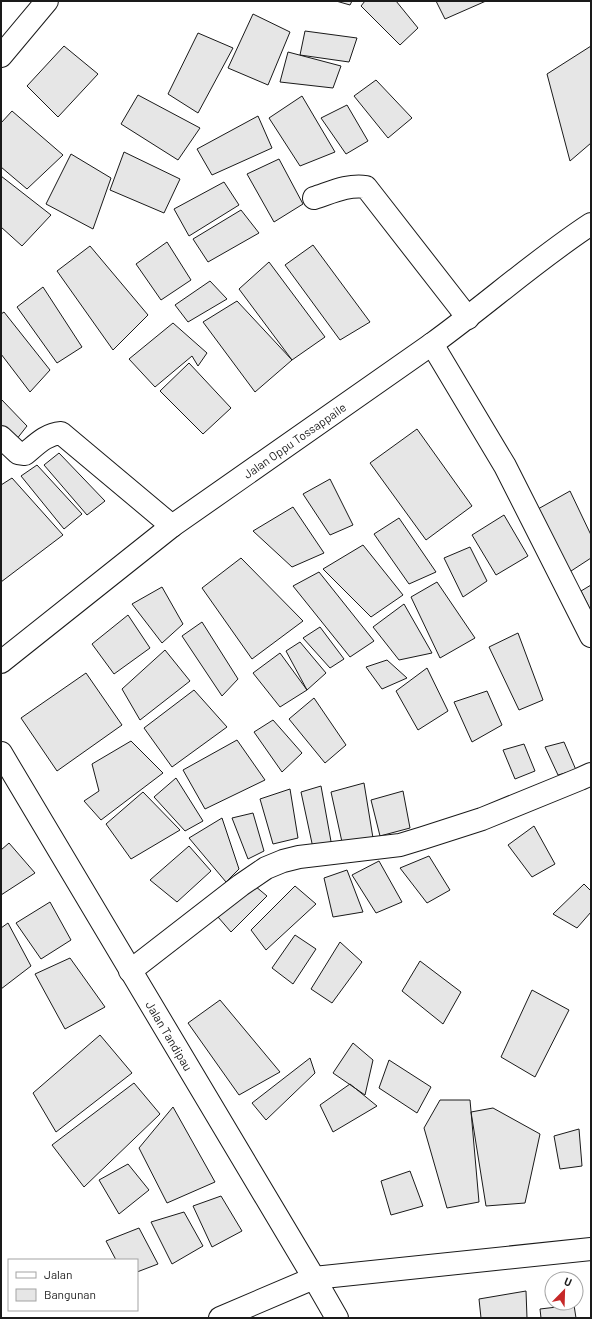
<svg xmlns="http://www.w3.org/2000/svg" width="592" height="1319" font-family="Barlow,sans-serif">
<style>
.building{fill:#e6e6e6;stroke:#1a1a1a}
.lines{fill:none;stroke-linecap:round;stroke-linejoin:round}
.minor-casing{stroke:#1a1a1a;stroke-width:24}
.tertiary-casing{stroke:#1a1a1a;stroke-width:24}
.primary-casing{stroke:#1a1a1a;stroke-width:24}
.minor{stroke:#fff;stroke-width:22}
.tertiary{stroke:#fff;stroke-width:22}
.primary{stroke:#fff;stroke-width:22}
.labels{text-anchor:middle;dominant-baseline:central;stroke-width:3;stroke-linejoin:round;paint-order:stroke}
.street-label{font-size:12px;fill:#1a1a1a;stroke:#fff}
</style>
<rect width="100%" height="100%" fill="#fff"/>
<path class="building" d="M336 1H352L350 5Z
M365 1H396L418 28 400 45 361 6Z
M436 1H486L445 19Z
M253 14 290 32 268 85 228 68Z
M305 31 357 38 349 62 300 55Z
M198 33 233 48 198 113 168 94Z
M64 46 98 74 58 117 27 86Z
M591 46V143L570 161 547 74Z
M288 52 341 66 333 88 280 82Z
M376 80 412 118 388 138 354 96Z
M138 95 200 128 178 160 121 124Z
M302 96 335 152 300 166 269 118Z
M347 105 368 141 346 154 321 118Z
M12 111 63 155 27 189 1 167V123Z
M258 116 272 148 212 175 197 149Z
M124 152 180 179 164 213 110 190Z
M71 154 111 178 93 229 46 204Z
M279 159 303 204 274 222 247 174Z
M1 176 51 215 22 246 1 227Z
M224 182 239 205 189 236 174 209Z
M241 210 259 233 208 262 193 239Z
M167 242 191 280 161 300 136 264Z
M313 245 370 322 340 340 285 265Z
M90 246 148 315 113 350 57 271Z
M269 262 325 337 292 360 239 289Z
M210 281 227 299 188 322 175 305Z
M43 287 82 347 57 363 17 307Z
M237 301 292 360 255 392 203 322Z
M4 312 50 370 30 392 1 354V314Z
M173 323 207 353 198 366 192 356 155 387 129 359Z
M189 363 231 408 203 434 160 391Z
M1 399 27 426 16 440 1 429Z
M417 429 472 506 426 540 370 463Z
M59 453 105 501 87 515 44 465Z
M37 465 82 514 64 529 21 476Z
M12 478 63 535 1 582V485Z
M330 479 353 525 330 535 303 494Z
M570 491 591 535V558L568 573 538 509Z
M293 507 324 553 292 567 253 531Z
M504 515 528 556 496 575 472 535Z
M399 518 436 572 409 584 374 534Z
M363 545 403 595 371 617 323 569Z
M470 547 487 581 463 597 444 558Z
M241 558 303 621 252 659 202 588Z
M319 572 374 641 350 657 293 586Z
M437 582 475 638 440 658 411 597Z
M591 585V611L581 591Z
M162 587 183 624 162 643 132 604Z
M404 604 432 653 399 660 373 627Z
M128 615 150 648 114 674 92 644Z
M202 622 238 679 222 696 182 636Z
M320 627 344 659 330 668 303 638Z
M518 633 543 700 519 710 489 647Z
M300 642 326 673 307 690 286 651Z
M165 650 190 681 140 720 122 689Z
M280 653 307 690 280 707 253 673Z
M387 660 407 678 382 689 366 667Z
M427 668 448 711 418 730 396 691Z
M86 673 122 725 57 771 21 718Z
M194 690 227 727 172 767 144 728Z
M487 691 502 725 472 742 454 702Z
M314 698 346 745 325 763 289 719Z
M273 720 302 753 282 772 254 732Z
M237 740 265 780 205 809 183 770Z
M131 741 163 773 101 820 84 801 99 791 92 764Z
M564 742 576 770 558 775 545 747Z
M524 744 535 771 515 779 503 750Z
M176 778 203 821 185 831 154 797Z
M364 783 373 838 342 842 331 792Z
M321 786 332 847 313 848 301 792Z
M290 789 298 838 273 844 260 799Z
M403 791 410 828 380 836 371 800Z
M143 792 180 830 131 859 106 824Z
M253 813 264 851 248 859 232 818Z
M222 818 239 869 226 882 189 838Z
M534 826 555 864 532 877 508 845Z
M9 843 35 873 1 895V850Z
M189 846 211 871 177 902 150 880Z
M429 856 450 890 427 903 400 868Z
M379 861 402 902 376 913 352 875Z
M347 870 363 912 333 917 324 878Z
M584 884 591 891V912L577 928 553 914Z
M255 886 267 896 231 932 218 917Z
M295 886 316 904 266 950 251 930Z
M50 902 71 940 41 959 16 923Z
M8 923 31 966 1 989V928Z
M295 935 316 949 293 984 272 968Z
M340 942 362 962 332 1003 311 989Z
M70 958 105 1007 65 1029 35 974Z
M420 961 461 992 443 1024 402 991Z
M532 990 569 1010 535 1077 501 1057Z
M220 1000 280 1072 239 1095 188 1023Z
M100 1035 132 1073 56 1132 33 1093Z
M353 1043 373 1060 365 1095 333 1073Z
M310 1058 315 1073 266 1120 252 1103Z
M389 1060 431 1087 417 1113 379 1088Z
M134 1083 160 1114 84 1187 52 1145Z
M350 1084 377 1106 333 1132 320 1105Z
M440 1100H470L479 1202 447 1208 424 1128Z
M173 1107 215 1182 167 1203 139 1148Z
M493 1108 540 1134 525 1203 486 1206 471 1112Z
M579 1129 582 1166 560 1169 554 1136Z
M128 1164 149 1190 119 1214 99 1180Z
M410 1171 423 1206 391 1215 381 1181Z
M221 1196 242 1231 212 1247 193 1206Z
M184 1212 203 1246 172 1264 151 1222Z
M139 1228 158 1264 137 1272V1260H116L106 1241Z
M526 1291 527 1318H481L479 1299Z
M574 1305 576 1318H541L540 1309Z"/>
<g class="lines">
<g class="minor-casing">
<path id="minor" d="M314 198C330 193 348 184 366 187L468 318
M432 344 505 466 591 636
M1 437 18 453 25 454C36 445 46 434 61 433L172 526
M130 971 241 885 266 868 283 861 299 857 400 845 423 838 482 819 580 779 591 774
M220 1318 314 1278 591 1249"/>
</g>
<g class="tertiary-casing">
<g id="tertiary">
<path d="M1 56 47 1"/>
<path id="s1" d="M1 753 314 1278 337 1318"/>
</g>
</g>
<g class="primary-casing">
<g id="primary">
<path id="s2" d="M1 662 172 526 432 344C486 305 536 260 591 224"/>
</g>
</g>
<use href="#minor" class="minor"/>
<use href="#tertiary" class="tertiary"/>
<use href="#primary" class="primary"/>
</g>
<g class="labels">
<g class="street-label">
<text stroke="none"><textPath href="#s2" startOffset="368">Jalan Oppu Tossappaile</textPath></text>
<text stroke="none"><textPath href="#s1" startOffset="329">Jalan Tandipau</textPath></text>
</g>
</g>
<rect width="592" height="1319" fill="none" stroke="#1a1a1a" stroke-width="4"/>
<rect x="8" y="1259" width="130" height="52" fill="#ffffff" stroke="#a3a3a3"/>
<rect x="16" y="1272" width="20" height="6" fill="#ffffff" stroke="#a3a3a3"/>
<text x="44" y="1279" font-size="12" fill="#1a1a1a">Jalan</text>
<rect x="16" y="1289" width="20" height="12" fill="#e6e6e6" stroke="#a3a3a3"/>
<text x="44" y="1299" font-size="12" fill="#1a1a1a">Bangunan</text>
<g transform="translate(564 1291) rotate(23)"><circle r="19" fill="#ffffff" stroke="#a3a3a3"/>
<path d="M0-3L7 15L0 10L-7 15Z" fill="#c62828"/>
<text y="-6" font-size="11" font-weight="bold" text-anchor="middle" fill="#1a1a1a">U</text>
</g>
</svg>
